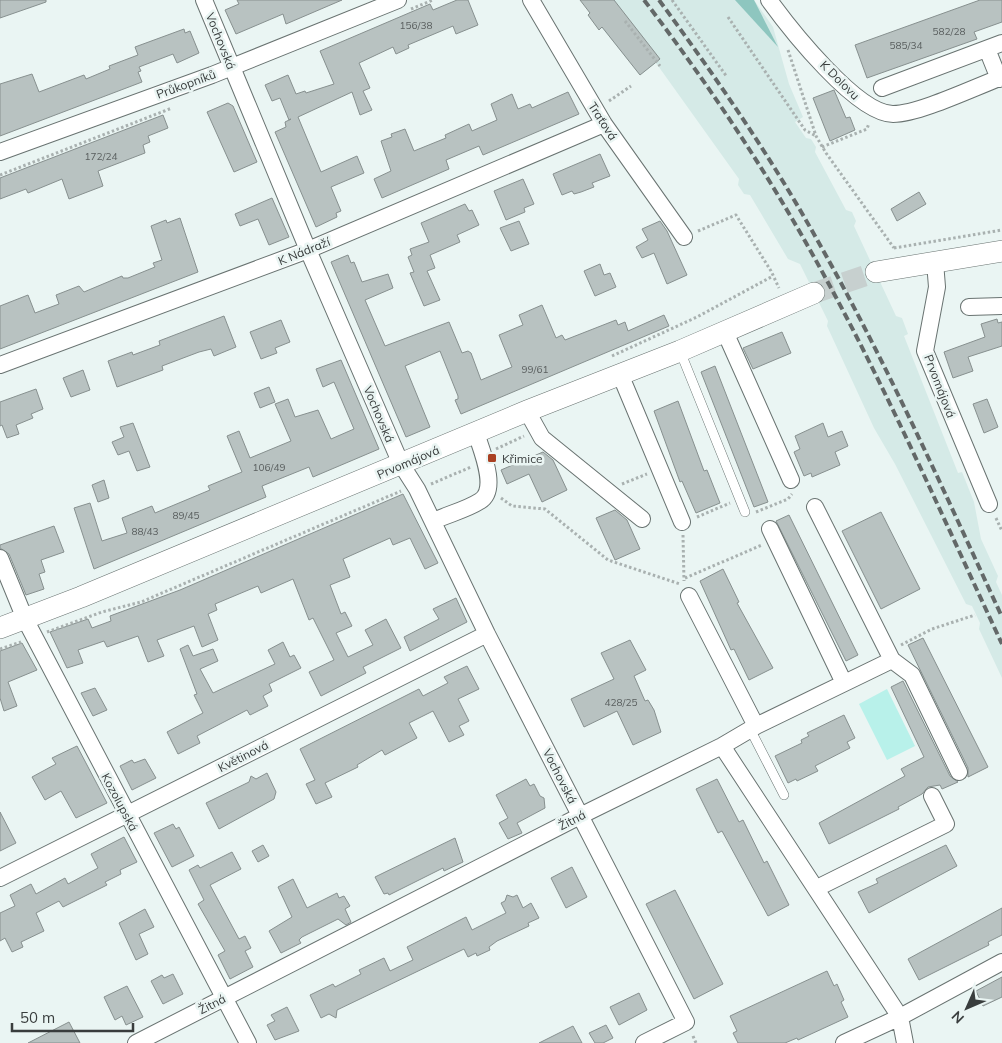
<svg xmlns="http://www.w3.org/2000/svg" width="1002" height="1043" font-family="Mulish,sans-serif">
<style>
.built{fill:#d5eae7}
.green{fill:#b8f1ea}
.forest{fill:#8ec6bf}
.building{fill:#b8c2c1;stroke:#87908f}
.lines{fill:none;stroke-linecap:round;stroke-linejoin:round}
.tertiary-tunnel{stroke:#c7d0cf;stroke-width:21;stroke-dasharray:21 11;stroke-linecap:butt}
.service-casing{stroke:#697371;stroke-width:10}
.minor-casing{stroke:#697371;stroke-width:18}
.tertiary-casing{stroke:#697371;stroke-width:22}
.path{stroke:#a9b1b0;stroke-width:3;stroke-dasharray:2.5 2.5;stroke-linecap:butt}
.service{stroke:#fff;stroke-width:9}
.minor{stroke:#fff;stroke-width:16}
.tertiary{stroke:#fff;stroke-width:21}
.rail{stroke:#636868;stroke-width:4;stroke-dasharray:8 4;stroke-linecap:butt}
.poi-dot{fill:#a94022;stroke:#eaf5f3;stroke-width:2}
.labels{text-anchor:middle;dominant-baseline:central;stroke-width:5;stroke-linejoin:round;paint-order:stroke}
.number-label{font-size:10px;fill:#595e5e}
.street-label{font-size:12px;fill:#393d3d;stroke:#eaf5f3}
.poi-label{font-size:12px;fill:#393d3d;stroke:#eaf5f3;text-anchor:start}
</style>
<rect width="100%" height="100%" fill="#eaf5f3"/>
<path class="built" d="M580 0H754L773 27 789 84 803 117 795 122 806 138 811 139 816 147 815 152 846 210 852 212 856 221 854 226 896 316 902 318 908 334 904 336 958 473 962 472 974 502 981 539 998 576 996 582 1002 595V678L979 629 980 623 972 606 966 604 895 464 874 428 827 326 828 321 800 264 788 259 750 195 744 194 738 185 739 179 656 63 640 75 602 28 599 30 588 15 590 13Z"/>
<path class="green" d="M887 689 915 746 887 760 859 704Z"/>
<path class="forest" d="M735 0H754L778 47Z"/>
<path class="building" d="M0 0H46V2L0 18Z
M237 0H342L286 24 283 14 236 34 225 10 239 4Z
M457 0H468L478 25 456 34 453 26 408 45 409 48 396 54 393 47 359 63 370 88 363 91 372 110 360 115 352 92 298 117 321 172 357 156 364 173 331 187 341 211 336 213 337 217 316 227 275 132 286 127 285 122 291 119 289 120 280 98 272 101 265 85 288 75 296 94 305 91 306 93 334 84 320 51 430 4 433 10Z
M580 0H614L660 59 640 75 602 27 599 30 588 15 590 13Z
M980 0H1002V22L974 32 977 39 867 78 855 45Z
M184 29 185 33 190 31 199 53 177 63 173 54 139 67 141 71 138 72 142 82 0 136V84L32 74 39 92 84 75 86 79 110 69 109 66 138 55 135 47Z
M834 90 846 118 850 117 855 130 830 141 813 98Z
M568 92 579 114 483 155 479 146 446 160 449 169 382 198 374 179 391 171 381 141 392 137 391 134 405 129 414 151 446 138 445 135 469 124 472 131 497 120 491 104 512 94 518 109 530 104 532 108Z
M228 103 233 106 257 162 234 172 207 112Z
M163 115 168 128 148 136 150 142 143 145 145 153 98 171 103 186 69 199 62 179 28 193 26 189 0 199V178Z
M600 154 610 176 592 183 594 187 581 192 574 194 572 191 562 195 553 174Z
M523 179 534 204 524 208 525 212 506 220 494 191Z
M919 192 926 204 897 221 891 209Z
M272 198 289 237 269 245 258 219 240 226 235 214Z
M465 204 469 211 472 210 479 225 457 235 460 242 430 255 435 268 427 271 440 300 424 306 410 273 414 272 408 257 412 255 410 249 429 242 421 223Z
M180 218 198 272 0 349V306L28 295 35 313 59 304 56 295 79 286 84 292 122 276 123 278H128L155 267 153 263 162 260 151 226 166 220 167 223Z
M519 221 529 244 511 251 500 228Z
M660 221 667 231 687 275 667 284 654 253 642 258 636 247 648 240 642 229Z
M348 255 351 263 354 262 362 282 388 274 393 288 365 300 385 346 449 322 462 353 468 351 471 353 481 380 512 367 499 335 523 325 519 315 542 305 556 338 562 335 565 340 616 320 618 325 625 322 628 331 664 315 669 326 461 414 455 400 458 399V396L440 351 405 366 430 427 406 437 331 262Z
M600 264 604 275 610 273 616 287 595 296 584 271Z
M224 316 236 347 214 356 211 349 199 352 162 366 163 370 117 387 108 361 132 352 133 355 160 345 159 341Z
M997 319 998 323 1002 322V346L968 357 973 371 953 378 944 352 985 337 981 324Z
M281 320 290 342 275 348 277 353 261 359 250 332Z
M782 332 791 353 753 369 743 348Z
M341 360 379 449 313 477 309 467 262 486 266 497 94 569 74 508 90 503 102 541 127 533 122 518 152 506 155 513 210 490 208 486 242 472 227 436 239 431 250 458 291 441 275 404 288 399 295 417 318 410 331 439 354 429 334 382 323 387 316 369Z
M715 366 768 502 754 507 701 372Z
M83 370 90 390 71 397 63 378Z
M269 387 275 402 260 408 254 393Z
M36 389 43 409 31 414 33 418 16 425 19 434 7 438 2 425 0 426V402Z
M987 399 998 427 984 433 973 404Z
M678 401 704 471 707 470 720 503 696 513 682 481 680 482 654 411Z
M133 423 150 467 137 471 129 451 118 455 112 442 124 437 120 427Z
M823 423 828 437 842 431 848 446 835 452 840 465 812 477 811 473 804 476 794 452 800 449 795 436Z
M543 452 553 460 567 490 542 502 529 474 507 484 501 470Z
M104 480 109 498 98 502 92 485Z
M403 494 438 563 425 569 410 538 393 545 390 538 343 559 350 577 330 585 341 614 345 612 352 626 336 633 348 657 373 645 365 630 386 619 401 648 363 667 366 673 321 696 309 672 334 660 313 618 309 620 293 579 261 593 258 586 215 604 217 610 208 614 218 640 202 647 194 626 157 640 164 656 148 662 138 636 107 647 104 641 78 650 83 663 67 668 50 632 88 619 92 628 111 621 110 616 180 590Z
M615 510 627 520 640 549 615 560 596 518Z
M881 512 920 589 881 609 842 531Z
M789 515 858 655 846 661 776 521Z
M54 526 64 552 41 560 45 572 39 574 44 589 26 595 9 554 0 548V545Z
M723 569 739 602 737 603 773 668 749 680 734 649 731 650 700 581Z
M456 598 467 622 410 651 404 637 439 619 433 609Z
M923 638 988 767 968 777V768L908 645Z
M630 640 646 670 634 676 645 701 648 700 654 710 661 732 633 745 617 711 584 727 571 699 614 679 601 653Z
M283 642 290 657 294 655 301 668 269 684 272 691 263 696 268 706 250 715 247 710 197 736 200 743 178 754 167 732 203 713 194 695 197 694 180 649 188 645 193 656 213 649 218 661 200 669 213 693 275 664 268 650Z
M22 643 37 670 8 682 17 706 4 711 0 698V651Z
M467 666 479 689 458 699 469 721 459 726 464 735 449 742 433 711 409 723 417 738 385 755 382 750 357 765 358 767 325 783 332 797 316 804 306 784 315 780 300 749 419 689 423 696 448 683 444 677Z
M903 681 950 776 958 782 942 789 940 785 928 787 922 794 898 807 899 809 829 844 819 823 905 776 901 769 924 757 891 687Z
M95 688 107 710 93 716 81 693Z
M844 715 855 738 847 742 850 748 815 766 818 771 797 781 796 779 788 783 775 756 802 743 801 740 809 736 807 733Z
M77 746 107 803 76 818 61 791 45 800 32 777 56 764 52 758Z
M145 759 156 778 132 790 120 766 132 760 134 763Z
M267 773 276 792 274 799 219 829 206 803 249 782 251 776 256 779Z
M526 779 530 786 534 784 540 796 544 798 545 808 517 823 522 833 508 839 499 823 508 818 496 795Z
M717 779 739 822 743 820 764 863 767 861 789 905 768 916 722 831 718 833 696 789Z
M0 812 16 843 0 851Z
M173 824 176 829 179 827 194 856 172 867 154 833Z
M124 837 137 862 120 870 121 874 105 882 107 885 63 907 59 901 36 913 44 931 21 942 23 947 12 952 5 938 0 941V913L15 906 10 895 31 884 36 894 65 878 68 884 98 868 91 854Z
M455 838 463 862 444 871 443 868 389 895 388 893 384 894 375 877Z
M263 845 269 856 258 862 252 851Z
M946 845 957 866 869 913 858 892 878 883 876 879Z
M232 852 241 869 210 885 239 939 245 936 251 948 245 951 253 967 230 979 218 955 225 951 198 904 204 900 189 870 198 865 200 868Z
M572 867 587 897 566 908 551 878Z
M293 879 307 908 337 893 339 898 344 896 350 906 345 909 351 922 346 925 338 919 302 937 299 940 301 943 281 953 269 931 292 917 278 887Z
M675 890 723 984 694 999 646 904Z
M507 895 513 897 517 895 523 908 531 903 539 918 528 923 529 926 497 941 489 947 490 950 477 956 476 953 468 957 464 949 337 1010 336 1018 329 1014 321 1018 310 995 333 984 335 987 361 974 359 970 384 958 390 971 413 960 407 947 466 917 472 930 506 913 501 903 505 901Z
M1002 908V935L988 942 989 945 919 980 908 959Z
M145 909 154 927 139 934 148 954 136 960 119 923Z
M827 971 834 986 837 984 844 1000 841 1002 848 1017 798 1040 797 1038 785 1043H738L733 1033 737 1031 730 1016Z
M173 974 183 994 163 1004 151 981 162 975 164 978Z
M1002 977V997L983 1006 976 991Z
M127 986 143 1017 126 1025 122 1016 115 1020 104 997Z
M639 993 647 1010 619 1025 610 1007Z
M287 1007 299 1031 275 1040 267 1025 275 1021 271 1015Z
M69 1022 80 1043H28Z
M606 1025 613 1038 603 1043H595L589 1033Z
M573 1026 582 1043H539Z"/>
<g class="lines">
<path class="tertiary-tunnel" d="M814 293 876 272"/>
<g class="service-casing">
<path id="service" d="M680 351 745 512
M750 729 784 795"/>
</g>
<g class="minor-casing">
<path id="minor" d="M204 0 308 250 401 464 417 489 487 634 686 1022 644 1043
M531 0 604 124 684 237
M769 0C790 29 857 114 893 114 919 114 975 87 1002 77
M987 49 999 79
M882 88 1002 43
M0 152 212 75 398 0
M935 262 937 287 925 351 989 504
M969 307 1002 306
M725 332 791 480
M0 365 308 250 604 124
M620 374 682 522
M527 411 542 438 642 519
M815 507 892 660
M434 521C448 514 466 510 480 501 499 490 481 449 476 433
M770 529 844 683
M0 558 25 619 248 1043
M689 596 756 726
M722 746 900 1017 1002 962
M0 878 487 634
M817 888 946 824 932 796
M136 1043 580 816 722 746 756 726 892 660 912 675 959 772
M844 1043 900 1017 905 1043"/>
</g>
<g class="tertiary-casing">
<path id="tertiary" d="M876 272 1002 251
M0 628 81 597 527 411 680 351 814 293"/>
</g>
<path class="path" d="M672 0 727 77
M411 9 433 0
M728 17 805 130 816 136
M625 21 660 66
M788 50 816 136 826 153 894 248
M609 101 631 86
M822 147 867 129 869 123
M0 175 172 108
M698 231 736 215 771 271 779 288
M894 248 1002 230
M612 356 697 317 773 276
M496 449 524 436
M431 484 471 467
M622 484 647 474
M501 498 512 506 545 509 608 560 680 584
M756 512 788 499 792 494
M697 517 730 503
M996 518 1002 531
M683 535 684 581
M685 578 762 545
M47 632 102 612 141 602 401 491
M901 645 932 629 975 615
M0 649 21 642
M693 1036 696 1043"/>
<use href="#service" class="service"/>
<use href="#minor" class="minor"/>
<use href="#tertiary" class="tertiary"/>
<path class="rail" d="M644 0C703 77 757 157 805 241 879 371 939 509 1002 644
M659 0C715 76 769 154 815 236 885 359 943 489 1002 617"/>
</g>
<rect class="poi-dot" x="487" y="453" width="10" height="10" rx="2.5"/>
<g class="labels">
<g class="number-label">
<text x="416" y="25">156/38</text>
<text x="949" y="31">582/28</text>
<text x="906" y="45">585/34</text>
<text x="101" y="156">172/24</text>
<text x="535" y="369">99/61</text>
<text x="269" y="467">106/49</text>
<text x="186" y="515">89/45</text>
<text x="145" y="531">88/43</text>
<text x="621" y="702">428/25</text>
</g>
<g class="street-label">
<text transform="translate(221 41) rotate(68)">Vochovská</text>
<text transform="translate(840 80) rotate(45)">K Dolovu</text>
<text transform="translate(186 84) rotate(-20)">Průkopníků</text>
<text transform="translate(603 121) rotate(57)">Traťová</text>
<text transform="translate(304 251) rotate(-22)">K Nádraží</text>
<text transform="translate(940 386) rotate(69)">Prvomájová</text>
<text transform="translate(379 414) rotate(67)">Vochovská</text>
<text transform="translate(408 462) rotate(-23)">Prvomájová</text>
<text transform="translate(243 756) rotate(-27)">Květinová</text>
<text transform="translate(560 776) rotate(63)">Vochovská</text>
<text transform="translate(120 802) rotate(62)">Kozolupská</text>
<text transform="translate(572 820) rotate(-27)">Žitná</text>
<text transform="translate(212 1004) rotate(-27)">Žitná</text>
</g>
<g class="poi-label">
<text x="502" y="458">Křimice</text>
</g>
</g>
<g transform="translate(967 1008) rotate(225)" stroke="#eaf5f3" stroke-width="4" paint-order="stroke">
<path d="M0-4L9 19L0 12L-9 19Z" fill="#393d3d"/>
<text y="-8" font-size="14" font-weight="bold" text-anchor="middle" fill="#393d3d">N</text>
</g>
<path d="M12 1023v8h121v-8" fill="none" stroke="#393d3d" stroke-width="2.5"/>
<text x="20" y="1023" font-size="15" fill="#393d3d" stroke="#eaf5f3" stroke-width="4" paint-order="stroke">50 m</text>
</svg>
